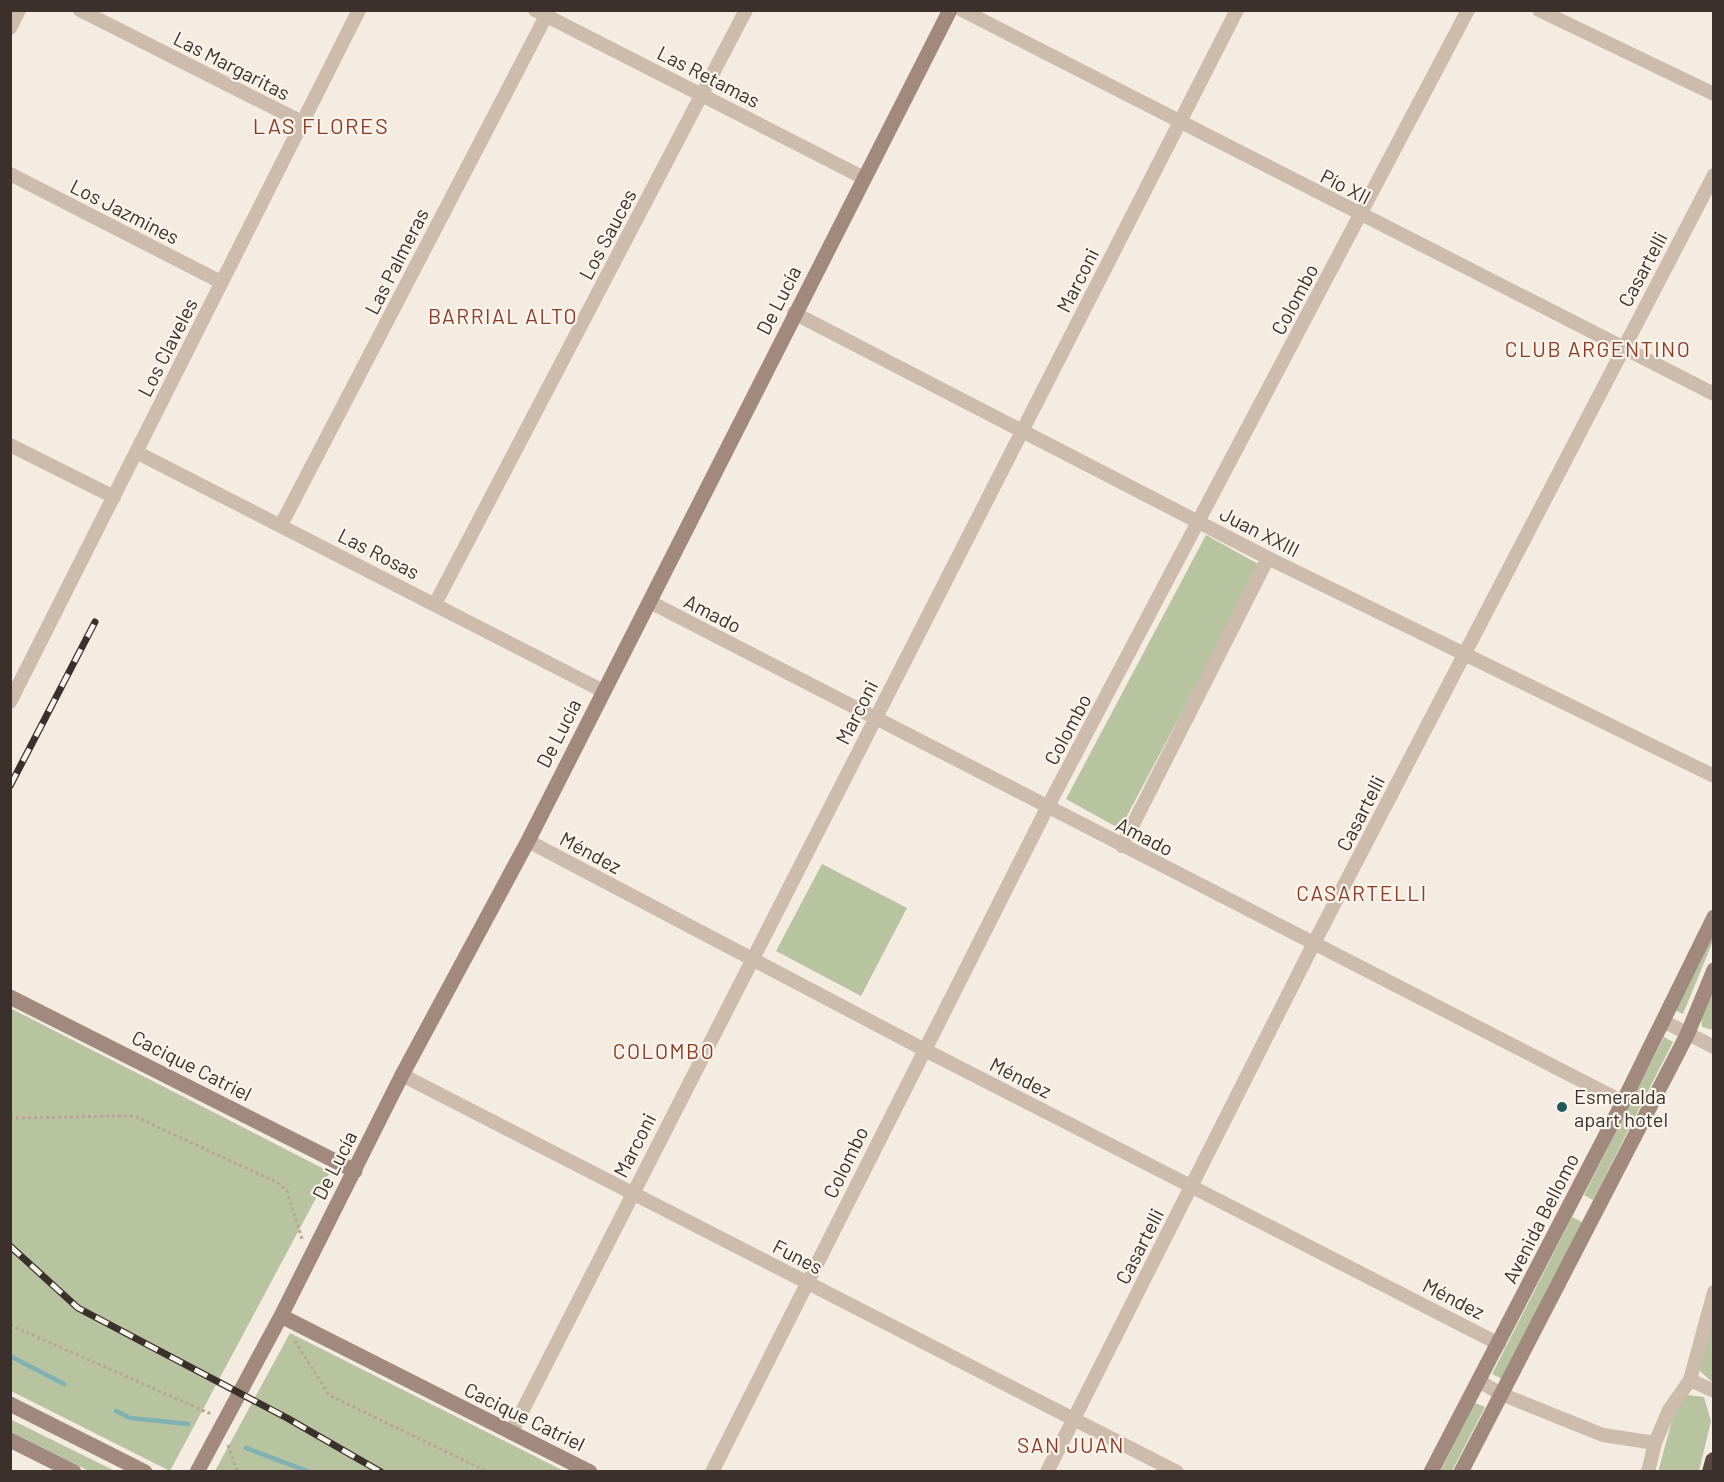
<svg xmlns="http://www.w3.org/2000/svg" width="1724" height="1482" font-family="Barlow,sans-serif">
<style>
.green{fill:#b8c4a0}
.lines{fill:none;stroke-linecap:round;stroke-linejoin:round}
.stream{stroke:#7fb0b2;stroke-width:4.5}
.path{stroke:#b9a596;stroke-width:3;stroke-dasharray:3 3;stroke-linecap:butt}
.street{stroke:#cdbbac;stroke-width:14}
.secondary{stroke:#a18a7d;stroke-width:15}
.highway{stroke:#5c4a42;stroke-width:18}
.rail-casing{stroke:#3b302b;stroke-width:7}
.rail{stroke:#fbf5ee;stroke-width:4.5;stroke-dasharray:14;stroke-linecap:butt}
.poi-dot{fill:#1f5a5e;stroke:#fbf5ee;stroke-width:2}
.labels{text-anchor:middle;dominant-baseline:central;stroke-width:4.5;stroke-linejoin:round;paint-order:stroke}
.street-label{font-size:20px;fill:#3b302b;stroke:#fbf5ee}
.poi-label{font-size:20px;fill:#3b302b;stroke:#fbf5ee;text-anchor:start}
.neighbourhood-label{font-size:21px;letter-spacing:1.5px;fill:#8c3b22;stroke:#fbf5ee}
.quarter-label{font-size:22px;letter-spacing:1.5px;fill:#8c3b22;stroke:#fbf5ee}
</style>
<rect width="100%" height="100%" fill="#f4ebe1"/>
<path class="green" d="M1206 535 1260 565 1120 829 1066 799Z
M822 864 907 908 861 996 776 951Z
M1713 927V941L1683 1014 1674 1010Z
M1713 987V1030L1702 1027 1701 1014Z
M10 1008 330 1172 170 1471 11 1391Z
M1664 1037 1673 1042 1593 1200 1584 1195Z
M1572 1217 1582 1222 1502 1379 1492 1374Z
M1713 1315V1383L1699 1370Z
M290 1333 564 1471H215Z
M1688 1395 1704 1397 1711 1421 1699 1471 1658 1472 1676 1406Z
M1475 1403 1485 1407 1452 1471 1440 1472Z
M10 1419 115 1471H89L11 1432Z"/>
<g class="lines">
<path class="stream" d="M10 1356 64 1384
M116 1411 130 1418 188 1424
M246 1448 310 1472"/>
<path class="path" d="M10 1118 134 1116 278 1183 287 1191 302 1239
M10 1325 211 1414
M295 1341 329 1395 488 1472
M228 1445 237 1472"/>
<path class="street" d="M80 10 302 122
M535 10 864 178
M962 10 1714 394
M1539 10 1714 94
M10 28 19 10
M10 174 221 282
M794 313 1268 558 1714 776
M10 445 114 497
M136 452 603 691
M281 525 546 16
M650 602 1623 1102
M435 604 746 10
M10 702 359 10
M528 841 923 1049 1499 1344
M1122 846 1268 558
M1663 1021 1714 1047
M402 1075 1177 1472
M1690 1380 1714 1391
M1479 1381 1501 1394 1603 1435 1655 1443
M511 1433 1237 10
M712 1472 1047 808 1468 10
M1047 1472 1314 943 1714 175
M1648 1472 1655 1443 1669 1410 1690 1380 1714 1292"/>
<path class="secondary" d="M10 997 355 1171
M281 1316 590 1472
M10 1404 145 1472
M10 1440 74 1472
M197 1472 281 1316 402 1075 528 841 950 10
M1431 1472 1623 1102 1714 917
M1461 1472 1687 1035 1714 970"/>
<path class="highway" d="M1711 1472 1714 1461"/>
<g class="rail-casing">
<path id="rail" d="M10 786 95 622
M10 1246 78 1308 287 1418 381 1472"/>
</g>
<use href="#rail" class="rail"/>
</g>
<circle class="poi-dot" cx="1562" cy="1107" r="6"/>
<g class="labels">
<g class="street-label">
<text transform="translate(232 65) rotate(27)">Las Margaritas</text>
<text transform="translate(709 76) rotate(27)">Las Retamas</text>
<text transform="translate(1346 186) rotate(27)">Pío XII</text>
<text transform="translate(125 211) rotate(27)">Los Jazmines</text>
<text transform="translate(607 234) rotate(-62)">Los Sauces</text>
<text transform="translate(396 261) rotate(-63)">Las Palmeras</text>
<text transform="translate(1642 269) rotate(-62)">Casartelli</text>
<text transform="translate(1077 280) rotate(-63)">Marconi</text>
<text transform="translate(1294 299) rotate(-62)">Colombo</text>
<text transform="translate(778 300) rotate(-63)">De Lucía</text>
<text transform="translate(167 347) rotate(-63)">Los Claveles</text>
<text transform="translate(1260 531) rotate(27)">Juan XXIII</text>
<text transform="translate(379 553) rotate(27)">Las Rosas</text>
<text transform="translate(713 613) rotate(27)">Amado</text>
<text transform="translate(856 712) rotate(-63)">Marconi</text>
<text transform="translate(1067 729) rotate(-62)">Colombo</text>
<text transform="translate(558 733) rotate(-63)">De Lucía</text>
<text transform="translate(1360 813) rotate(-63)">Casartelli</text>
<text transform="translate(1145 836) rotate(27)">Amado</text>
<text transform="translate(591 852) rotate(28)">Méndez</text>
<text transform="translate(192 1065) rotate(27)">Cacique Catriel</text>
<text transform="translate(1021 1077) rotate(27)">Méndez</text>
<text transform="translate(634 1145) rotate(-63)">Marconi</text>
<text transform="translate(845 1162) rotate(-64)">Colombo</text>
<text transform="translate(334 1165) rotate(-63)">De Lucía</text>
<text transform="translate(1540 1218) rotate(-63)">Avenida Bellomo</text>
<text transform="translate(1139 1246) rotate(-63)">Casartelli</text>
<text transform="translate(798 1256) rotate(27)">Funes</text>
<text transform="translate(1454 1298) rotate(27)">Méndez</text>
<text transform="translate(525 1416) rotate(26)">Cacique Catriel</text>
</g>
<g class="poi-label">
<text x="1574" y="1096">Esmeralda<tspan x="1574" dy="23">apart hotel</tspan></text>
</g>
<g class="neighbourhood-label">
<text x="503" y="315">BARRIAL ALTO</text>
<text x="1598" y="348">CLUB ARGENTINO</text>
<text x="1362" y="892">CASARTELLI</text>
<text x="664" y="1050">COLOMBO</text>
<text x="1071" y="1444">SAN JUAN</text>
</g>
<g class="quarter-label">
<text x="321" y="125">LAS FLORES</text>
</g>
</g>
<rect width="1724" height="1482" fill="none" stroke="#3b302b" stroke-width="24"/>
</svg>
